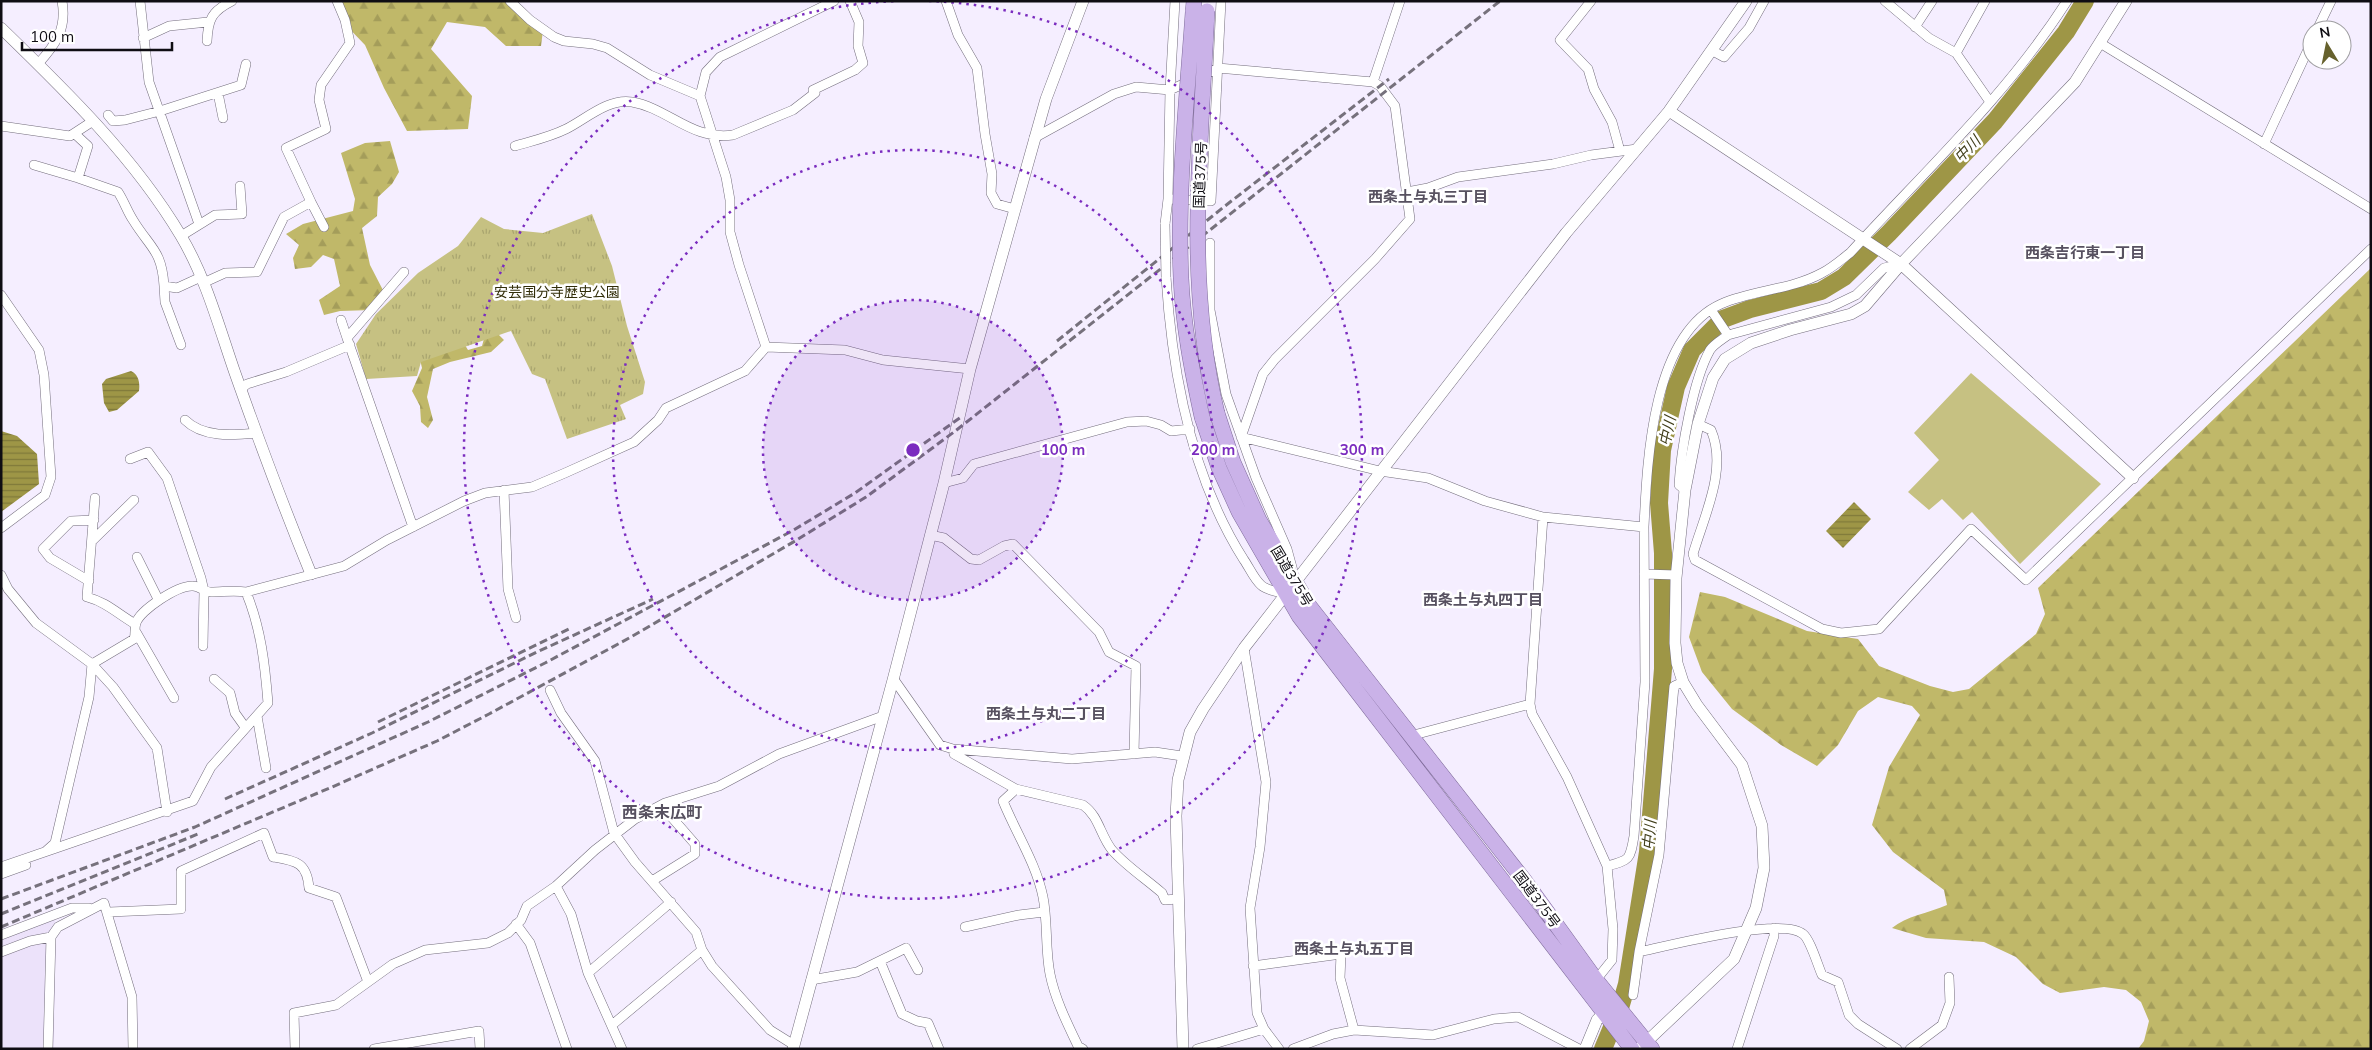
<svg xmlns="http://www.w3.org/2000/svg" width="2372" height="1050" font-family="Mulish,'Noto Sans JP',sans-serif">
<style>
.built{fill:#ece2fa}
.green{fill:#c6c182}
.forest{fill:url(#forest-firs)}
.park{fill:url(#park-tufts)}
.water{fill:url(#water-rules)}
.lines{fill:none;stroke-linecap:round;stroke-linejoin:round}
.river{stroke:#9e9646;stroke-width:18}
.minor-casing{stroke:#746e7d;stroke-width:10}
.tertiary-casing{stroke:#746e7d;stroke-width:12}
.trunk-casing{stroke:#7f6c9a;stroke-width:16}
.minor{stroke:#fff;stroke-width:9}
.tertiary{stroke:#fff;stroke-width:11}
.trunk{stroke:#cab2e8;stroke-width:15}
.rail{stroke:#76717c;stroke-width:3;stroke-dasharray:8 4;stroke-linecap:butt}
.minor-bridge-casing{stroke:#746e7d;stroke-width:10;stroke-linecap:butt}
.trunk-bridge-casing{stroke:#7f6c9a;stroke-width:16;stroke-linecap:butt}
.minor-bridge{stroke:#fff;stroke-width:9}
.trunk-bridge{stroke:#cab2e8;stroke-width:15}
.ring{fill:none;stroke:#7b2cbf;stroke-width:2.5;stroke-dasharray:2.5 5}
.labels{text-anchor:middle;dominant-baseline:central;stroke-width:5;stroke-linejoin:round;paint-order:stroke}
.street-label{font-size:14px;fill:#0f0d13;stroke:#fff}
.park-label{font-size:14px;fill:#322e0a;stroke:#fff}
.water-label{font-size:15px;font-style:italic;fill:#413e1b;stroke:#fff}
.neighbourhood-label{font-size:15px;font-weight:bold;fill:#575160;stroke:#fff}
.quarter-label{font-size:16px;font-weight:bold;fill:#575160;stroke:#fff}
.centre{fill:#7b2cbf;stroke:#fff;stroke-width:2.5}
.ring-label{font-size:15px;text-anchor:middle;font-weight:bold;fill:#7b2cbf;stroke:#fff;stroke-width:5;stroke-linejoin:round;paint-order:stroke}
</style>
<defs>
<pattern id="forest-firs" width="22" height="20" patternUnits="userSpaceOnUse" patternTransform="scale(1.25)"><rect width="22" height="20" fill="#c0b869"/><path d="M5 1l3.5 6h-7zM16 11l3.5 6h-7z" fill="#a49d5a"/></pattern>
<pattern id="park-tufts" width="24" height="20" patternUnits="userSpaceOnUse" patternTransform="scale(1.25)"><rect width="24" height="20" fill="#c6c182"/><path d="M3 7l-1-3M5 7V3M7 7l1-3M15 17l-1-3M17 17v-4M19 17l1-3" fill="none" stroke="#a9a56f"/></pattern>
<pattern id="water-rules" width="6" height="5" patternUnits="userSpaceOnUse" patternTransform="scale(1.25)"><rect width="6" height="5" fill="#9e9646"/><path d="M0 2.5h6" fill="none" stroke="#7f7939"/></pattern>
</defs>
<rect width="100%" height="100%" fill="#f5eeff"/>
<path class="built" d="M55 918 54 1049H1V938Z"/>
<path class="green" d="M1971 373 2101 484 2020 564 1972 512 1963 520 1942 499 1929 510 1908 492 1939 460 1914 433Z"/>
<path class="forest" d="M335 1H512L543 30 541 46H506L485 27 447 22 431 49 472 96 468 129 407 131 384 88 365 45 342 21Z
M390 141 399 172 392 184 378 197 377 216 362 228 370 265 386 296 372 310 340 311 324 315 319 300 340 286 334 259 323 255 311 267 295 269 293 258 299 245 286 234 303 224 353 211 355 199 341 153 365 143Z
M2371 268V1049H2138L2144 1041 2149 1021 2141 1002 2126 990 2104 987 2060 993 2043 984 2016 957 1984 942 1926 938 1892 928C1906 916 1929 913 1947 905L1944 890 1893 852 1872 825 1889 767 1920 715 1912 706 1878 697 1858 711 1838 745 1817 766 1781 745 1732 709 1702 672 1689 637 1700 592 1725 597 1807 631 1858 639 1879 666 1930 686 1953 692 1969 689 2036 634 2045 614 2038 588Z
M452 324 468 350 482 346 485 335 498 334 504 340 491 352 450 362 433 369 427 397 433 420 428 428 421 422 420 406 412 391 422 368 419 355Z"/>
<path class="park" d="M592 214 612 266 627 326 645 382 643 394 620 405 626 419 567 439 545 379 532 374 511 331 421 362 417 376 366 379 356 344 376 314 418 273 458 246 481 217 504 229 543 233Z"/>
<path class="water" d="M131 371C139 375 140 383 139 391L117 410 109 412 104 403 102 384 106 379Z
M1 431 17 436 37 454 39 484 1 512Z
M1854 502 1871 519 1843 548 1826 531Z"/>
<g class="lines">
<path class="river" d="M1603 1049 1620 1008 1627 984 1648 852 1663 669V553L1659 503 1662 450 1676 387 1692 350 1723 319 1750 309 1821 291 1844 277 1889 233 1995 121 2066 32 2085 1"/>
<g class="minor-casing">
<path id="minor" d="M140 1 149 82 199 224
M510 1 530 20 554 37 564 41 593 44 607 48 650 75 700 96
M946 1 958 35 977 68 985 134 992 174 991 193 997 204 1015 209
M1591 1 1560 40 1588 69 1594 89 1612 122 1620 151
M1885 1 1929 38 1956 53
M1985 1 1956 53 1990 102
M1915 27 1932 1
M2317 30 2331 1
M143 38 169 26 208 22
M207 41C208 19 212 11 232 1
M2100 43 2371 209
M1713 51 1724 57 1749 28 1764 1
M38 64C56 44 67 29 62 1
M1373 82 1400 1
M218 93 223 118
M108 115 113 121 125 120 160 111 241 85 246 64
M1 126 70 136 93 121
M1034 138 1114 94 1136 87 1170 90 1218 68 1373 82 1380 86 1395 106 1410 219 1375 259 1275 359 1263 374 1241 437
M2264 144 2312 41
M515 146C532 141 550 137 566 129 586 119 608 98 632 102 668 108 692 141 733 135L793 110 815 93 813 90 855 70 863 63 858 46 859 22 850 1
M34 165 78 178 88 146 75 134
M78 178 118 192C124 201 127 211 133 220 150 248 162 250 164 286L177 288 201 277
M1407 192 1428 188 1458 177 1553 164 1591 155 1637 149
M1168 199 1211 201 1221 1
M311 202 324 227
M1165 224 1168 199 1170 90 1175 1
M181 236 215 215 242 214 240 186
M1210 243V310L1226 394 1256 478 1287 549 1293 571
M404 272 347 338 413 527
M1166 277C1172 374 1191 477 1244 560 1249 567 1254 579 1261 585 1266 590 1278 592 1285 594
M203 283 225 273 257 272 284 217 311 202 286 148 326 129 319 100 321 85 350 43 345 20 337 1
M164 286 165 302 181 345
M1 295 39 350 44 375 51 477 45 495 1 528
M341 320 347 338
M1728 335 1831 307 1856 295 1884 268 1901 264
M766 347 739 265 730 232V200L726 177 700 96 706 72 720 57 834 1
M241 389 247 384 286 372 350 345
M185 420C203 438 233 435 257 433
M1698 424 1711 430C1728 469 1704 516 1693 554L1695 560 1822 629 1841 633 1879 629 1971 529 2026 580 2371 249
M1241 437 1380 471 1428 478 1485 501 1543 517 1530 704 1410 736
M130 459 148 452 167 478 201 578 204 591 203 646
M944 483 963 478 974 464 1127 422 1146 421 1161 425 1171 431 1190 429
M504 490 508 589 516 618
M1685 490 1679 485C1681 450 1693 380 1710 350 1714 344 1723 339 1728 335L1711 310
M95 498 87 597C106 602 118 614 135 624
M1543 517 1644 527 1645 682 1634 836C1630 860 1630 860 1607 866
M1644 527C1647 462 1652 335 1721 304 1753 290 1791 290 1822 273 1832 268 1841 260 1850 253 1924 172 2007 95 2067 1
M930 535 944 538 971 559 979 560 1004 546 1013 544 1099 632 1109 652 1136 666 1134 754
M92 541 134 500
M137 557 158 599
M1644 574 1676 575
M1 575 8 589 36 623 92 664 113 687 157 748 167 812
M89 581 50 558 43 549 71 521 94 520
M136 632 174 698
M1244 648 1266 782 1260 847 1250 908 1257 1013 1264 1029 1279 1049
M92 664 134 639C136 634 134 628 136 623 140 610 178 585 193 586 199 586 204 592 211 592 223 592 234 590 246 592L344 566 387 540 464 501 485 493 532 487 565 473 634 442 658 420 666 408 745 371 766 347 845 350 883 360 970 369
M214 679 230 693 235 713 245 727
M893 680 895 681 940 745 953 749 1072 759 1155 752 1182 756
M550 690 561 713 595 761 614 833 635 862 696 932 702 950 712 966 770 1030 794 1045
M1530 704 1532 714 1567 777 1607 866 1613 929 1612 960 1596 980
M257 716 266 768
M953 749 954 754 1016 789 1083 805C1099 816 1100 835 1112 850 1126 866 1146 879 1162 893L1165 900 1177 899
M1016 789 1003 801C1016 833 1036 863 1043 897 1048 922 1045 949 1050 974 1055 999 1067 1023 1078 1046L1083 1049
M46 851 55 843 89 697 92 664
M1 867 193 801 211 767 268 703C265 665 261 628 246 592
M1 874 26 865
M652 881 695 854V844L668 813 665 803
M556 886 571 914 588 973 622 1049
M109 912 181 909V871L264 833 273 857C296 861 307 862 309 888L336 897 368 982
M516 924 530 943 567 1049
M965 927 1019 915 1044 912
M1 935 72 908H89
M1 952 30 941 51 937
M1639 952C1667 946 1782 916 1803 934 1810 939 1818 966 1822 975L1838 982 1849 1015 1858 1024 1897 1049
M880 961 902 1014 917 1021 928 1023 939 1049
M1253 966 1341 954 1340 978 1354 1030
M588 973 671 902
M811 980 857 972 906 948 918 970
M1633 995 1639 952 1659 855 1674 686 1683 682
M612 1025 702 950
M48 1049 51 937 58 927 104 903 132 997 133 1049
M295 1049 294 1013 336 1005 393 964 425 950 488 943 508 933 521 920 527 906 556 886 595 850 635 819 665 803 719 786 779 754 883 716
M374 1049 479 1031 480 1049
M1197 1049 1264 1029
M1293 1049 1333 1034 1354 1030 1433 1035 1494 1019 1518 1017 1579 1049
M1737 1049 1774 936V928
M1910 1049 1942 1025 1950 1003 1949 977"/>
</g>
<g class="tertiary-casing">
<path id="tertiary" d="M1 28C66 91 134 157 181 236 206 278 219 327 235 373 259 441 284 508 311 574
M1669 111 1901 264 2133 478
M1641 1047 1734 959 1756 908 1764 868 1762 826 1742 765 1697 705 1683 682 1677 663 1675 643 1676 578 1685 490 1698 424 1713 378 1725 359 1751 343 1790 330 1851 314 1865 306 1901 264 2075 82 2126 1
M793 1049 893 680 944 483 970 369 1046 99 1083 1
M1183 1049 1176 816 1178 780 1190 732 1203 709 1244 648 1566 233 1669 111 1746 1
M1585 1049 1597 1020 1604 1013"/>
</g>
<g class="trunk-casing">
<path id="trunk" d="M1193 12 1194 1
M1217 413 1233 462 1259 520 1310 607 1524 880 1596 980 1652 1049
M1202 417 1219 468 1239 512 1299 616 1632 1049"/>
</g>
<use href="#minor" class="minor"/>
<use href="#tertiary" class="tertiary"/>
<use href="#trunk" class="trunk"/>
<path class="rail" d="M1057 341 1225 206 1389 79
M378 722 569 629
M225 799 372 733 537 652 653 599
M1 899 195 827 428 722 545 663 792 531 855 493 961 417
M1 914 198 834
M1 927 332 787 437 741 489 714 631 637 795 541 866 497 954 432 1500 1"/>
<g class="minor-bridge-casing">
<path id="minor-bridge" d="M1165 224 1166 277"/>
</g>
<g class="trunk-bridge-casing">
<path id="trunk-bridge" d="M1207 11C1201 145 1185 282 1217 413
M1193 12C1187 100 1177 190 1181 278 1183 325 1192 371 1202 417"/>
</g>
<use href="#minor-bridge" class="minor-bridge"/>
<use href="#trunk-bridge" class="trunk-bridge"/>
</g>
<circle cx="913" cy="450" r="150" fill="#7b2cbf" fill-opacity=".12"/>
<g class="ring">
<circle cx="913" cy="450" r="150"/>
<circle cx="913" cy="450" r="300"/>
<path d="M929 1A449 449 0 1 1 897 1"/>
</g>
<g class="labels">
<g class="street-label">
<text transform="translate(1200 175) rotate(-88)">国道375号</text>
<text transform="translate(1292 576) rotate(59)">国道375号</text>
<text transform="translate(1537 899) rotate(53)">国道375号</text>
</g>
<g class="park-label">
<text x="557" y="292">安芸国分寺歴史公園</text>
</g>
<g class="water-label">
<text transform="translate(1967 149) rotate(-46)">中川</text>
<text transform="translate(1667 431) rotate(-78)">中川</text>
<text transform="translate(1649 835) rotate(-85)">中川</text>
</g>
<g class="neighbourhood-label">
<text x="1428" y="196">西条土与丸三丁目</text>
<text x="2085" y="252">西条吉行東一丁目</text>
<text x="1483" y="599">西条土与丸四丁目</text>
<text x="1046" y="713">西条土与丸二丁目</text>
<text x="1354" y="948">西条土与丸五丁目</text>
</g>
<g class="quarter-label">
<text x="662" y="812">西条末広町</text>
</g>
</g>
<circle cx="913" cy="450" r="8" class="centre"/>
<g class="ring-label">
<text x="1063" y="455">100 m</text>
<text x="1213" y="455">200 m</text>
<text x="1362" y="455">300 m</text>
</g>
<rect width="2372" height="1050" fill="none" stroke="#0f0d13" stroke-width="5"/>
<g transform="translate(2327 45) rotate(350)"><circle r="24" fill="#ffffff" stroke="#9f9ea1"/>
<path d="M0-4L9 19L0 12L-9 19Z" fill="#66612d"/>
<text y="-8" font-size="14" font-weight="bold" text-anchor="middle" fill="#0f0d13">N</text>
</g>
<path d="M22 42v8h150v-8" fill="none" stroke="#0f0d13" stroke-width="2.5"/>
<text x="30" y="42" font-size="15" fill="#0f0d13" stroke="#ffffff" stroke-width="4" paint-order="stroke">100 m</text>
</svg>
